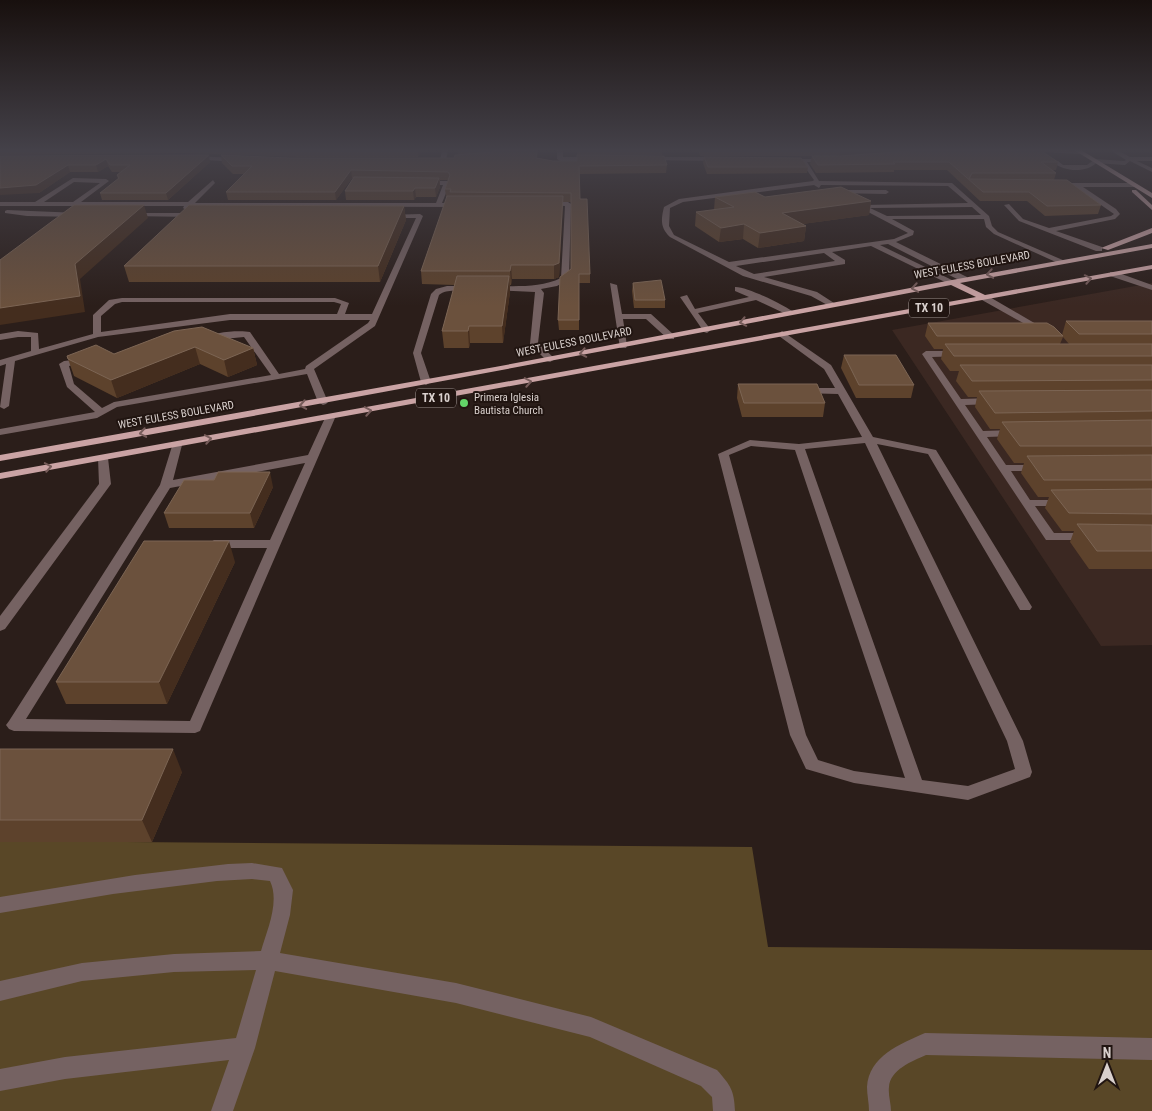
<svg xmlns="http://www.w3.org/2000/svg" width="1152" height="1111" font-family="'Roboto Condensed',sans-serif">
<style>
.built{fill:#3b2822}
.green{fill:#594727}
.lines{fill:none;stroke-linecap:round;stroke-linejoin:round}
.minor{fill:#756262;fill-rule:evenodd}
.major{fill:#caa3a4;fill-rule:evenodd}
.wall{fill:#5d422c;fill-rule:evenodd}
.shaded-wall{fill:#442d1e}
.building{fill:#6b513d;stroke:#7c6554}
.oneway{stroke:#765c5a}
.poi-dot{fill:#63d468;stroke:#211511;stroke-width:2}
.labels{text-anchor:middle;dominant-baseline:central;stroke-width:4;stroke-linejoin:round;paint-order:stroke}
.far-street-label{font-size:11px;fill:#d9d0cd;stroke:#211511}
.far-poi-label{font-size:11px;fill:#d9d0cd;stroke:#211511;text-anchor:start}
.shield{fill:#211511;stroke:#a29895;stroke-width:1}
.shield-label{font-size:12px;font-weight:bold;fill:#d9d0cd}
</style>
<rect width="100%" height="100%" fill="#2b1e1a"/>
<path class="built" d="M1152 283V645L1101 646 892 330Z"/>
<path class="green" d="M0 841 752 847 768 947 1152 950V1111H0Z"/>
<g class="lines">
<path class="minor" d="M442 150H448L446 161 443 163 440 161Z
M557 150H563V157H593L596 159 593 161H560L557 159Z
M1010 150H1067L1082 152 1079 154Z
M1110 150H1117L1130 157H1152V161H1137L1152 168V172L1130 161 1125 165 1096 163C1087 173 1063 172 1053 162L1058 161 1063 165H1087L1095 159 1124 161 1126 160Z
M192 156 237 158 240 160 237 162 190 159Z
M648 157H720L723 159 720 161 646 160Z
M783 159H830L828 162H807L819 181 952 183 989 216 992 226 998 232 1065 261 1058 263 994 234 986 227 984 219H892L914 231 913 235 896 242 967 277V281H961L888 244 880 245 956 282 949 284 871 246 832 252 845 260V264L764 277 817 292 834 303 835 305 831 307 811 296 743 276 670 237C660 228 661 219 664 207L679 199 813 181 814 180 801 162H785ZM814 185 819 188 821 185 948 186 968 203 864 205 853 202V204L908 233 894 239 729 262 674 235 669 226 670 208 683 202ZM972 207 981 215 887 216 870 208ZM824 253 835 261 754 274 736 266Z
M73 178 106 179 109 181 81 202H188L213 180 215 183 195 203H436L443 185H423L420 183 423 181H447L450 183 442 203H460L463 205 460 207 191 206 186 210 183 208 184 206H0V202H35ZM74 182 100 183 73 202H44Z
M1056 183H1134L1137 185 1134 187H1083L1116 209 1120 214 1115 219 1056 231 1102 247V251H1096L1019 221 1004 205 1009 204 1023 219 1049 228 1111 216 1114 214 1075 187 1054 186Z
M836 190H886L889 192 886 194 834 193Z
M547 202H568L571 204 569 279 557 286 541 289 544 293 538 343 555 359 550 362 547 361 530 344 535 292 493 290 489 288 493 286C516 286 540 288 561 278L565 206 545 205 544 204Z
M7 210 79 213 82 215 79 217 27 216 5 213V211Z
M131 213H194L197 215 194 217 129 216V214Z
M387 215 420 214 423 216 375 326 314 369 328 402 326 404 323 405 318 402 307 374 117 407 97 418 0 435V429L95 412 67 387 59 364 64 361 89 358V362L69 366 74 384 102 408 114 402 271 375 244 337 203 341 202 339C211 332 239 330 250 332L279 374 305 369 306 366 368 323 370 320H230L98 337 15 361 9 406 4 409 0 407 6 364 0 366V360L31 351V337H18L0 340V334L18 331 38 333 39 349 93 334V315L109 300 122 298H335L349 303 345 314H372L416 218H389L387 217ZM122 302H334L341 304 337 314H230L101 332V316L115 304Z
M1110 272H1116L1152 285V290L1110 276Z
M610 283 617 285 622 314H651L674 335V339H668L646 319H623L627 346 626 348H620Z
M447 286H471L475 288C465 295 450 286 439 295L421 353 431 382 426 385 421 382 413 353 431 294 436 289Z
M735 287C746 286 786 306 795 313L788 315 756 300 698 313 711 330 707 333 704 332 680 297 687 295 695 309 749 297 735 291Z
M982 296H988L1048 331 1041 333 982 300Z
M782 331 831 365 873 437 936 450 1032 607 1030 610H1020L928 454 877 444 1023 741 1032 772 1030 777 968 800 854 783 806 769 790 735 718 454 750 440 799 444 862 437 838 394 800 393 798 391 803 388H835L824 369 779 336 778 334ZM865 443 1007 741 1015 769 968 786 922 780 805 449ZM751 446 795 450 905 778 854 771 818 760 806 735 729 455Z
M960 351 964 354 963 356 932 357 961 399 993 398 998 401 993 404 965 405 983 431 1014 430 1019 433 1014 436 987 437 1006 465H1038L1043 468 1038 471H1011L1030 500H1064L1070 503 1064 506H1035L1054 533H1087L1091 534 1093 537 1091 540H1046L922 354 926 351Z
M330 415 335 418 200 731 195 733 14 731 9 729 6 725 9 721 160 485 173 443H181L182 445 173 480 308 455 325 418ZM305 463 270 540H214L208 544 214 548H267L190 721 26 719 170 488Z
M103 455 108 458 111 484 5 629 0 631V616L99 484 98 458Z
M252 863 282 868 293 890 290 915 280 953 456 983 591 1017 717 1070C731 1086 734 1090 735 1111H713L712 1097 701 1086 590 1037 456 1003 275 971 255 1048 233 1111H211L229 1060 65 1079 0 1091V1069L65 1057 236 1038 256 970 174 972 82 981 0 1001V981L82 963 174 954 261 951C267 930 280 902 270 881L252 879 217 881 113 894 0 913V897L135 875 228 864Z
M925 1033 1152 1038V1060L926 1055C912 1061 890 1070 889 1087 888 1095 891 1103 891 1111H869C869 1103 867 1095 867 1087 869 1056 900 1044 925 1033Z"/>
<path class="major" d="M1074 150H1081L1152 193V198Z
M1132 190H1136L1152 205V210L1132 192Z
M1152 228V233L1147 235 1108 250 1101 248Z
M1152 244V248L960 283 985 295 1152 265V269L0 479V473L976 297 951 285C634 345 318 406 0 461V455L495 367 952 280Z"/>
</g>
<path class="wall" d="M0 150H422L418 157H298L183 153 0 155Z
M458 150H538L537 158 553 161 667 165 666 173 579 174 580 199 590 274V283H579V330H559L558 320 571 269V202H563L559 277 554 279H512L511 285H510V292L503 343H470L469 348H444L442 331 455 285 422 284 421 271 447 197H446L445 189 448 180H440V187L436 197H416L414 200H346L345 191 353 178H352L336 200H228L226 192 244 174H233L222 163 221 155 290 158H454L458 155Z
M577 150H662V155H577Z
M698 150H1040L1058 162 1056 170H1053L1056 173 1054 180 1101 205 1098 214 1045 216 1027 201H980L947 170H894V172L816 173 810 164 812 156H700Z
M0 156 210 162 168 200H102L100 193 118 179 117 175 120 172H112L108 166 98 172H70L39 193Z
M704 157 808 167 807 173 707 174 703 163Z
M715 197H765L871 201 869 215 802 224 806 226 804 241 758 248 743 239 719 242 695 226 696 212 714 210Z
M404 206 406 220 380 282H129L124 266Z
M633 283 665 300V308H634L632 291Z
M1066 321H1152V569H1089L1070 542 1074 531H1062L1045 508 1049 497H1038L1021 473 1024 463H1014L997 439 1000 429H990L975 407 977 397H968L956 381 959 371H950L941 359 943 349H934L925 336 928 323 1062 335ZM1063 337 1069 344H1060Z
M174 331 253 348 257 365 228 377 200 364 117 398 74 376 67 356 114 354Z
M844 355 914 385 911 398H856L841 368Z
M738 384 825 403 823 417H742L737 398Z
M273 487 254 528H169L164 513Z
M235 562 167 704H66L56 682Z
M0 749 182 772 152 842H0Z"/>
<path class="shaded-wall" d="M418 150H422L418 157Z
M840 150H932L839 156Z
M209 155 210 162 168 200 166 193Z
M106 159 108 166 98 172 96 165Z
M68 165 70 172 39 193 0 195V188Z
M351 170 352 178 336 200 335 192Z
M439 178 440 187 436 197 435 188Z
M415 188 416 197 414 200 413 191Z
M563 196V208L559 277 554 279V265Z
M871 201 869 215 780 227 782 213Z
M144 205 148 218 80 279 85 312 0 325V308Z
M404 206 406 220 380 282 378 266Z
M744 224 743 239 719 242 721 228Z
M806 226 804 241 758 248 760 233Z
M511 265 512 279 511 285 510 271Z
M509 276 510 292 503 343 502 326Z
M469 326 470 343 469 348 468 331Z
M195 347 200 364 117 398 111 380Z
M253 348 257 365 228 377 224 360Z
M270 472 273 487 254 528 250 513Z
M229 541 235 562 167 704 159 682Z
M173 749 182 772 152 842 142 820Z"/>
<path class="building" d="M494 150H537L536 158 553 161H577V155L664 156 667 165 579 166 580 199H587L590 274H579V320H558L560 277 571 269V193L450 192 451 189H445L450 175 448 172 351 170 335 192H226L252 166H232L221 155 290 158H454L455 155 493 152Z
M923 150H1040L1058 162H1041L1056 173H972L969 179 1067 180 1101 205 1047 206 1029 192H983L949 162H893L895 164 818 165 812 156H840Z
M209 155 166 193H100L119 178 117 175 130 165H110L106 159 96 165H68L36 185 0 188V156Z
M704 157 801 158 808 167H708Z
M354 177 439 178 435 188H415L413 191H345Z
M841 187 871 201 782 213 806 226 760 233 744 224 721 228 696 212 734 207 715 197 755 192 765 197Z
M447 196H563L559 263 554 265H511L510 271H421Z
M74 205H144L75 264 80 296 0 308V260Z
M189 205 404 206 378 266H124Z
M457 276H509L502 326H469L468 331H442Z
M661 280 665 300H635L633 283Z
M1066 321H1152V334H1079Z
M928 323H1047L1054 327 1063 336H937Z
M202 327 253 348 224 360 195 347 111 380 68 359 67 356 96 345 114 354 174 331Z
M945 344H1152V356H954Z
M844 355H896L914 385H859Z
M960 365H1152V380L972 381Z
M738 384H817L825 403H744Z
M1152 390V411L995 413 979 391Z
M1152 420V446H1020L1002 422Z
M1152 455V480H1044L1027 456Z
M218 472H270L250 513H164L184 480H214Z
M1152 489V514L1069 513 1051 490Z
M1077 524 1152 525V551H1097Z
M144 541H229L159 682H56Z
M0 749H173L142 820H0Z"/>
<defs><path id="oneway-chevron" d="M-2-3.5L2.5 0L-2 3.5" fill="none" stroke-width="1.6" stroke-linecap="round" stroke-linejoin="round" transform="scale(1.25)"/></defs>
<g class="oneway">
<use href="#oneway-chevron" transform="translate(990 274) rotate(170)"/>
<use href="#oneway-chevron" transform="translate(1088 279) rotate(-11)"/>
<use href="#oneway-chevron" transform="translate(915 288) rotate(170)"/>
<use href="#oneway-chevron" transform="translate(743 322) rotate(169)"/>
<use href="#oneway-chevron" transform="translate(583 353) rotate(169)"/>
<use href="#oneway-chevron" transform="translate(528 382) rotate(-10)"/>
<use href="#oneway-chevron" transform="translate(303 405) rotate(170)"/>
<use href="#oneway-chevron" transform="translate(368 411) rotate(-10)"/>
<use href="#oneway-chevron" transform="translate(143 433) rotate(170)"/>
<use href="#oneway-chevron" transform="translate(208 439) rotate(-10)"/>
<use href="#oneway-chevron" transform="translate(48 467) rotate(-10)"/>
</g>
<linearGradient id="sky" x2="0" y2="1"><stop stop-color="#18100e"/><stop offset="0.49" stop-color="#444149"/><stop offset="1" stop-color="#444149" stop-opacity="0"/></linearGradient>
<rect width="1152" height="306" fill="url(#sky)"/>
<circle class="poi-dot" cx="464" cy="403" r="5"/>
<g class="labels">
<g class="far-street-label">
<text transform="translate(972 265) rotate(-10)">WEST EULESS BOULEVARD</text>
<text transform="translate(574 342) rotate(-11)">WEST EULESS BOULEVARD</text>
<text transform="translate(176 415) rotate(-10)">WEST EULESS BOULEVARD</text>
</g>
<g class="far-poi-label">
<text x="474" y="397">Primera Iglesia<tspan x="474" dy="13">Bautista Church</tspan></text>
</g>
<g class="shield">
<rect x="909" y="298.5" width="40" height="19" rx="4"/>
<rect x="416" y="388.5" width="40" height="19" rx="4"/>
</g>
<g class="shield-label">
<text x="929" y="308">TX 10</text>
<text x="436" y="398">TX 10</text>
</g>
</g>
<g transform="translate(1107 1066)" stroke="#211511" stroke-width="4" paint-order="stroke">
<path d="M0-4L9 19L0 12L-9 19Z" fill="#d9d0cd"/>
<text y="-8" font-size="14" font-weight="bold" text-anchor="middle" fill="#d9d0cd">N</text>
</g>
</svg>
